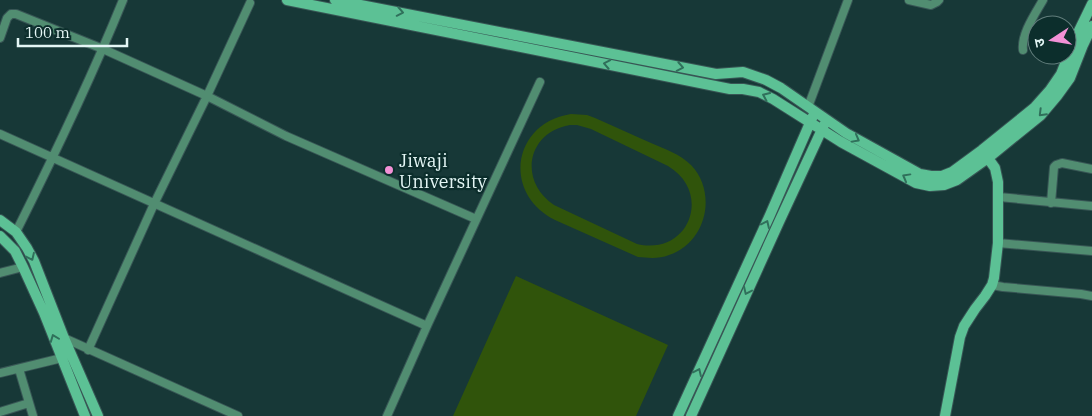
<svg xmlns="http://www.w3.org/2000/svg" width="1092" height="416" font-family="'IBM Plex Serif','Noto Sans Devanagari',serif">
<style>
.green{fill:#30540b;fill-rule:evenodd}
.lines{fill:none;stroke-linecap:round;stroke-linejoin:round}
.street-casing{stroke:#385655;stroke-width:10}
.secondary-casing{stroke:#385655;stroke-width:12}
.street{stroke:#518d71;stroke-width:8}
.secondary{stroke:#5cc195;stroke-width:10}
.oneway{stroke:#30705b}
.poi-dot{fill:#f291d6;stroke:#0c2e2c;stroke-width:2}
.labels{text-anchor:middle;dominant-baseline:central;stroke-width:4.5;stroke-linejoin:round;paint-order:stroke}
.poi-label{font-size:18px;fill:#e4f6f5;stroke:#0c2e2c;text-anchor:start}
</style>
<rect width="100%" height="100%" fill="#173837"/>
<path class="green" d="M571 114 587 115 595 118C614 126 632 135 651 143 665 149 680 154 691 165 718 193 706 243 669 255 659 259 649 258 638 257L555 220C502 194 512 123 571 114ZM570 125H577L591 129 668 166C713 193 689 256 637 244L554 205C518 181 527 132 570 125Z
M516 276 668 345 636 416H453Z"/>
<g class="lines">
<g class="street-casing">
<path id="street" d="M909 0 931 5 937 2 939 0
M0 38 7 18 11 14H16L103 49 207 96 286 136 476 219
M1023 50C1021 34 1035 14 1043 0
M808 107 848 0
M0 134 427 326
M999 197 1092 206
M1051 203 1054 167 1056 165 1062 163 1092 169
M16 232C54 156 91 79 123 0
M998 243 1092 251
M0 273 23 267
M992 285 1003 287 1081 294 1092 296
M64 338 238 416
M88 350 154 204 207 96 250 3
M19 369 33 416
M0 373 66 357
M0 412 29 403
M387 416 427 326 540 82"/>
</g>
<g class="secondary-casing">
<path id="secondary" d="M287 0 730 89H743L759 92 773 99 841 142 916 183 930 186 944 185 957 180 988 158 1041 115 1057 96 1070 78 1083 45 1092 26
M335 0 716 74 743 72 766 80 781 88 846 133 920 174 931 176H942L952 172 982 150 1034 108 1050 90 1061 74 1074 41 1092 4
M0 220 16 232 27 248 34 261 64 338 98 416
M0 236 15 251 23 267 44 313 85 416
M678 416 770 215 813 116
M691 416 779 222 824 125
M945 416 960 337 964 326 975 309 985 296 992 285 994 278 998 243V182L995 168 985 154"/>
</g>
<use href="#street" class="street"/>
<use href="#secondary" class="secondary"/>
</g>
<defs><path id="oneway-chevron" d="M-2-3.5L2.5 0L-2 3.5" fill="none" stroke-width="1.6" stroke-linecap="round" stroke-linejoin="round" transform="scale(1.25)"/></defs>
<g class="oneway">
<use href="#oneway-chevron" transform="translate(400 12) rotate(11)"/>
<use href="#oneway-chevron" transform="translate(607 64) rotate(-169)"/>
<use href="#oneway-chevron" transform="translate(680 67) rotate(11)"/>
<use href="#oneway-chevron" transform="translate(766 96) rotate(-156)"/>
<use href="#oneway-chevron" transform="translate(1042 113) rotate(135)"/>
<use href="#oneway-chevron" transform="translate(856 139) rotate(29)"/>
<use href="#oneway-chevron" transform="translate(906 177) rotate(-151)"/>
<use href="#oneway-chevron" transform="translate(766 224) rotate(-65)"/>
<use href="#oneway-chevron" transform="translate(31 257) rotate(65)"/>
<use href="#oneway-chevron" transform="translate(747 291) rotate(115)"/>
<use href="#oneway-chevron" transform="translate(54 338) rotate(-111)"/>
<use href="#oneway-chevron" transform="translate(698 372) rotate(-65)"/>
</g>
<circle class="poi-dot" cx="389" cy="170" r="5"/>
<g class="labels">
<g class="poi-label">
<text x="399" y="160">Jiwaji<tspan x="399" dy="21">University</tspan></text>
</g>
</g>
<g transform="translate(1052 40) rotate(258)"><circle r="24" fill="#0c2e2c" stroke="#627e7c"/>
<path d="M0-4L9 19L0 12L-9 19Z" fill="#f291d6"/>
<text y="-8" font-size="14" font-weight="bold" text-anchor="middle" fill="#e4f6f5">उ</text>
</g>
<path d="M18 38v8h109v-8" fill="none" stroke="#e4f6f5" stroke-width="2.5"/>
<text x="25" y="38" font-size="15" fill="#e4f6f5" stroke="#0c2e2c" stroke-width="4" paint-order="stroke">100 m</text>
</svg>
